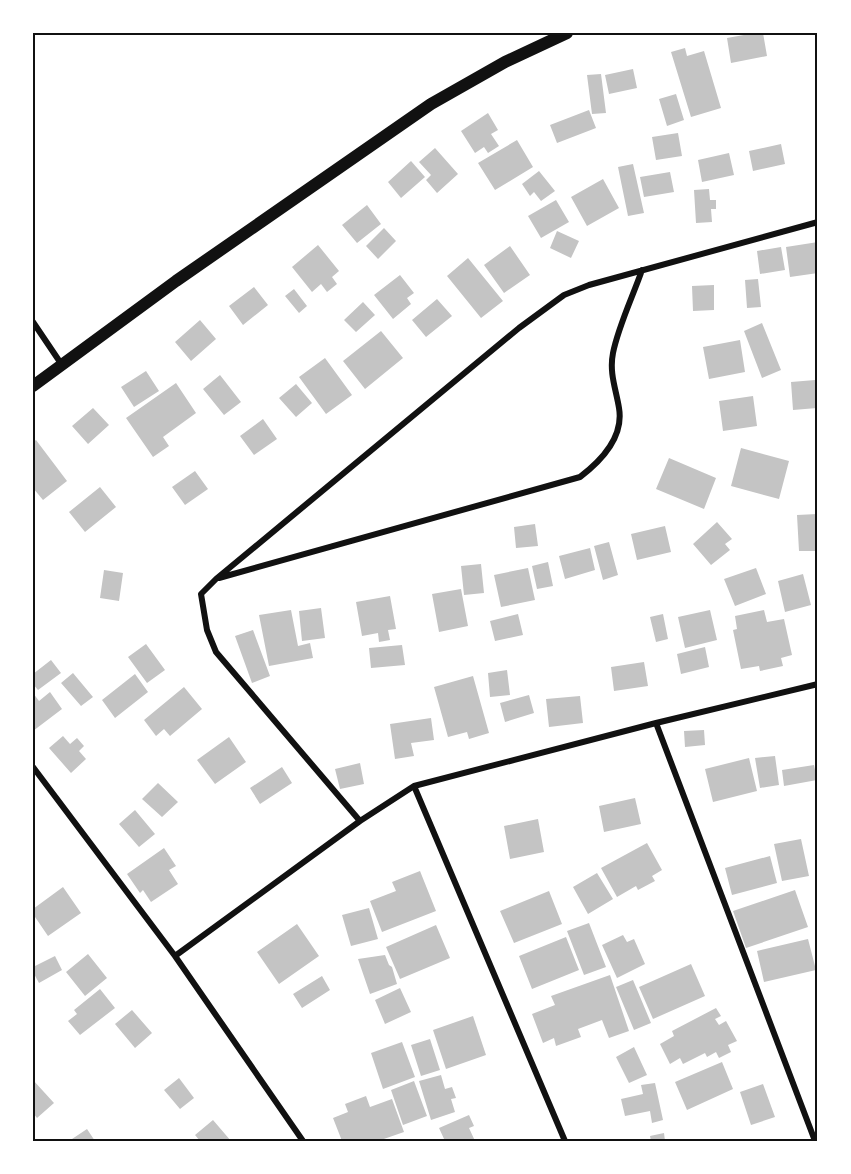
<svg xmlns="http://www.w3.org/2000/svg" width="851" height="1174" font-family="Manrope,sans-serif">
<style>
.building{fill:#c4c4c4}
.lines{fill:none;stroke-linecap:round;stroke-linejoin:round}
.minor{stroke:#111;stroke-width:6}
.secondary{stroke:#111;stroke-width:12}
.neatline{fill:none;stroke:#111;stroke-width:2}
</style>
<rect width="100%" height="100%" fill="#fff"/>
<path class="building" d="M755 33H763L767 56 731 63 727 38Z
M685 48 687 56 704 51 721 108 691 117 671 52Z
M633 69 637 88 609 94 605 75Z
M601 74 606 113 592 114 587 75Z
M676 94 684 120 667 126 659 99Z
M589 110 596 128 557 143 550 125Z
M488 113 498 130 491 134 499 146 488 153 484 147 475 153 461 131Z
M678 133 682 156 656 160 652 137Z
M517 140 533 167 495 190 478 163Z
M781 144 785 164 753 171 749 151Z
M435 148 458 174 437 193 426 180 431 175 419 162Z
M729 153 734 175 702 182 698 160Z
M411 161 425 177 401 198 388 182Z
M633 164 644 213 628 216 618 167Z
M539 171 555 191 541 201 534 192 530 196 522 184Z
M670 172 674 192 644 197 640 177Z
M603 179 619 208 587 226 571 197Z
M709 189 710 200H716V209H711L712 222 696 223 694 190Z
M556 200 569 222 541 238 528 216Z
M367 205 381 224 357 243 342 225Z
M384 228 396 241 378 259 366 246Z
M557 231 579 241 571 258 550 248Z
M818 242V273L790 277 786 247Z
M318 245 339 271 332 277 337 284 327 292 321 284 312 292 292 267Z
M510 246 530 275 504 293 484 265Z
M781 247 785 270 760 274 757 251Z
M468 258 503 301 481 318 447 276Z
M400 275 414 293 407 298 411 304 393 319 374 295Z
M758 279 761 307 747 308 745 280Z
M714 285V310L693 311 692 286Z
M254 287 268 305 243 325 229 306Z
M294 289 307 306 299 313 285 296Z
M437 299 452 316 426 337 412 320Z
M363 302 375 315 356 332 344 320Z
M200 320 216 339 191 361 175 342Z
M762 323 781 370 762 378 744 331Z
M381 331 403 358 365 389 343 361Z
M740 340 745 372 709 379 703 347Z
M325 358 352 395 326 414 299 377Z
M146 371 159 391 134 407 121 387Z
M220 375 241 402 224 415 203 389Z
M815 380 817 408 793 410 791 382Z
M176 383 196 413 163 437 169 446 153 457 126 418Z
M296 384 312 403 296 417 279 398Z
M753 396 757 426 723 431 719 401Z
M93 408 109 425 88 444 72 426Z
M263 419 277 439 254 455 240 436Z
M36 440 67 481 43 500 33 488V442Z
M741 448 789 461 779 499 731 486Z
M669 458 716 478 704 509 656 489Z
M195 471 208 489 185 505 172 487Z
M100 487 116 507 85 532 69 512Z
M817 514 818 551H799L797 515Z
M717 522 732 539 725 544 730 550 711 565 693 544Z
M535 524 538 546 516 548 514 527Z
M665 526 671 552 637 560 631 534Z
M609 542 618 575 603 580 594 546Z
M590 548 595 570 565 579 559 556Z
M548 562 553 586 537 589 532 566Z
M481 564 484 593 464 595 461 566Z
M528 568 535 600 501 607 494 575Z
M756 568 766 594 735 606 724 579Z
M104 570 123 573 119 601 100 598Z
M803 574 811 605 785 612 778 581Z
M461 589 468 626 439 632 432 594Z
M390 596 396 629 388 630 390 640 379 642 378 633 362 636 356 602Z
M321 608 325 638 302 641 299 611Z
M291 610 298 646 310 643 313 658 269 666 259 615Z
M710 610 717 640 685 648 678 617Z
M764 610 767 622 784 619 792 655 781 658 783 666 760 671 759 666 741 669 733 630 737 629 735 616Z
M518 614 523 635 495 641 490 621Z
M663 614 668 639 656 642 650 617Z
M253 630 270 676 252 683 235 636Z
M146 644 165 670 147 683 128 657Z
M402 645 405 665 371 668 369 648Z
M705 647 709 667 681 674 677 654Z
M51 660 61 673 38 690 33 684V674Z
M644 662 648 686 614 691 611 667Z
M507 670 510 695 490 697 488 673Z
M73 673 93 697 81 706 61 683Z
M135 674 148 692 115 718 102 700Z
M473 676 489 733 469 739 467 732 448 737 434 687Z
M184 687 202 709 170 736 164 729 156 736 144 720Z
M50 692 62 709 33 731V693L39 701Z
M529 695 534 713 505 722 500 703Z
M580 696 583 723 549 727 546 699Z
M431 718 434 740 411 743 414 756 395 759 390 724Z
M704 730 705 745 685 747 684 731Z
M63 736 70 744 77 738 84 746 79 751 86 759 71 773 49 748Z
M229 737 246 762 215 784 197 760Z
M775 756 779 785 760 788 755 758Z
M749 758 757 791 713 802 705 769Z
M360 763 364 784 340 789 335 769Z
M814 765 817 780 784 786 782 770Z
M282 767 292 783 260 804 250 788Z
M158 783 178 802 162 817 142 799Z
M635 798 641 824 604 832 599 806Z
M135 810 155 834 139 847 119 824Z
M538 819 544 852 510 859 504 826Z
M801 839 809 876 782 881 774 844Z
M647 843 662 870 652 876 655 881 638 890 636 886 617 897 601 868Z
M164 848 176 866 169 870 178 884 151 902 143 890 140 893 127 874Z
M770 856 777 883 732 895 725 868Z
M420 871 436 911 382 932 370 901 396 891 392 882Z
M597 873 613 899 588 914 573 887Z
M63 887 81 913 48 936 33 914V909Z
M795 890 808 927 746 948 733 911Z
M549 891 562 924 514 943 500 911Z
M369 908 378 939 351 946 342 915Z
M589 923 606 967 584 975 567 931Z
M297 924 319 956 279 984 257 952Z
M436 925 450 958 400 979 386 947Z
M623 935 627 942 634 939 645 964 617 978 602 945Z
M566 937 579 970 532 989 519 956Z
M808 939 816 970 764 982 757 951Z
M88 954 107 978 85 996 66 972Z
M385 955 389 965 392 967 397 984 370 994 358 959Z
M55 956 62 970 39 983 33 972V967Z
M691 964 705 996 653 1019 639 987Z
M610 975 629 1031 609 1038 602 1020 578 1029 581 1037 556 1046 554 1038 543 1043 532 1014 555 1005 551 996Z
M322 976 330 990 302 1008 293 994Z
M633 980 651 1023 634 1030 616 987Z
M400 988 411 1012 385 1024 375 1000Z
M100 989 115 1008 80 1035 68 1021 77 1014 74 1010Z
M716 1008 721 1016 715 1019 719 1025 726 1021 737 1041 728 1045 731 1052 719 1058 716 1052 707 1057 705 1053 683 1064 680 1058 670 1064 660 1044 674 1036 672 1031Z
M132 1010 152 1033 135 1048 115 1024Z
M473 1016 486 1055 446 1069 433 1030Z
M430 1039 440 1070 421 1076 411 1045Z
M402 1042 415 1077 383 1089 371 1053Z
M634 1047 647 1075 629 1083 616 1057Z
M722 1062 733 1089 687 1110 675 1082Z
M441 1075 445 1089 452 1087 456 1098 451 1099 455 1112 431 1120 419 1081Z
M179 1078 194 1098 180 1109 164 1090Z
M33 1080 54 1103 37 1118 33 1113Z
M414 1081 427 1116 403 1125 391 1090Z
M655 1083 663 1120 652 1123 650 1111 625 1116 621 1099 643 1094 641 1085Z
M763 1084 775 1117 751 1125 740 1092Z
M366 1096 370 1107 392 1099 404 1132 378 1141H342L333 1118 348 1112 345 1104Z
M469 1115 474 1126 469 1128 475 1141H445L439 1128Z
M213 1120 231 1141H200L195 1135Z
M87 1129 95 1141H69Z
M664 1133 665 1141H651L650 1136Z"/>
<g class="lines">
<path class="minor" d="M33 322 62 365
M219 578 580 477C601 461 624 437 619 408 616 389 609 373 613 353 618 327 633 296 642 270
M656 723 815 1141
M33 767 175 956 360 821 414 786 656 723 818 684
M414 786 565 1141
M360 821 216 652 207 630 201 594 216 579 519 328 564 295 589 285 818 222
M175 956 303 1141"/>
<path class="secondary" d="M33 386 176 281 431 104 505 62 567 33"/>
</g>
<rect width="851" height="1174" fill="none" stroke="#ffffff" stroke-width="69"/>
<rect x="34" y="34" width="782" height="1106" class="neatline"/>
</svg>
